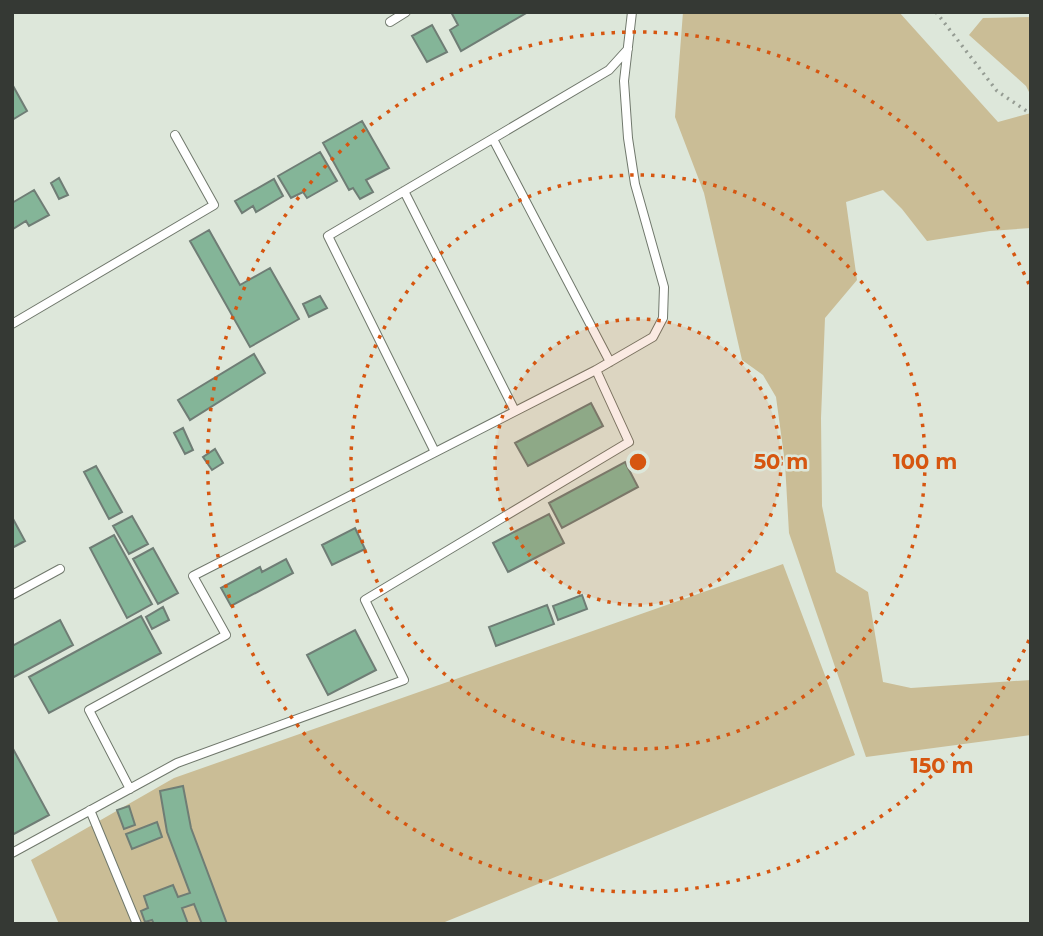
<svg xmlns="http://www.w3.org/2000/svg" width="1043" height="936" font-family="Montserrat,sans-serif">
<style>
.green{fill:#cabd96}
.building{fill:#84b598;stroke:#6f7d75;stroke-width:2}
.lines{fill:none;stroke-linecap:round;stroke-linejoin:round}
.service-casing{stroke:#70786c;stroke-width:10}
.path{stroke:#959c93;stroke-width:3.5;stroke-dasharray:2 5;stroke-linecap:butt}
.service{stroke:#fff;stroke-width:8}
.ring{fill:none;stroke:#d65610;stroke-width:3.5;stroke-dasharray:3.5 7}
.centre{fill:#d65610;stroke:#dde7da;stroke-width:3.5}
.ring-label{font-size:21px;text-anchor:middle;font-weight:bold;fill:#d65610;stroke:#dde7da;stroke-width:5;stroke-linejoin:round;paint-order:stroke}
</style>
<rect width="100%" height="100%" fill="#dde7da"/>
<path class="green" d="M683 12H899L998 122 1031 113V228L990 231 927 241 902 209 883 190 846 202 857 280 825 318 821 418 822 506 836 572 868 592 883 682 911 688 1031 680V735L866 757 789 533 785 463 776 397 763 375 742 360 704 193 675 117Z
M1031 17V96L1026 86 969 35 983 18Z
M783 564 855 755 440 924H59L31 860 174 778Z"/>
<path class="building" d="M451 12H528L461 51 450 30 458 25Z
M432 25 447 52 427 62 412 36Z
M12 84 27 111 12 120Z
M362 121 389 168 366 180 373 192 360 199 353 188 349 190 323 143Z
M320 152 337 181 307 198 303 192 291 198 278 176Z
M59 178 68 195 59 199 51 183Z
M274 179 283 196 256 212 253 206 242 213 235 201Z
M34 190 49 215 29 226 26 221 13 229 12 203Z
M209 230 240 285 270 268 299 319 250 347 190 241Z
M320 296 327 308 309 317 303 304Z
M254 354 265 373 190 420 178 400Z
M591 403 603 426 528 466 515 443Z
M183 428 193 450 185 454 174 433Z
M215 449 223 463 212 470 203 457Z
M625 462 638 487 562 528 549 503Z
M96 466 122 512 109 519 84 472Z
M549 514 564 543 508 572 493 543Z
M132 516 148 544 129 554 113 526Z
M12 517 25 541 12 548Z
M355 528 365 549 332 565 322 545Z
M114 535 152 604 127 618 90 548Z
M153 548 178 593 158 604 133 559Z
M286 559 293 573 231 606 221 588 260 567 262 572Z
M582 595 587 609 558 620 553 606Z
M547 605 554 624 496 646 489 627Z
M163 607 169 620 152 629 146 617Z
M141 616 161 653 49 713 29 677Z
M60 620 73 645 12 678V646Z
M355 630 376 670 328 695 307 655Z
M12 747 49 815 12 835Z
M183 786 191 828 227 924H202L194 904 182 908 188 924H154L152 920 145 922 141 911 148 908 144 896 173 885 178 897 190 893 167 832 160 791Z
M129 806 135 825 124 829 117 810Z
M157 822 162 837 132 849 126 834Z"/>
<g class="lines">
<g class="service-casing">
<path id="service" d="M390 22 406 12
M493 139 610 362
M404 191 515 411
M12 324 214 205 175 135
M435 452 328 236 609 70 628 49
M12 595 60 569
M130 789 89 710 226 635 193 576 596 370 653 337 663 318 664 287 635 184 628 138 624 81 632 12
M90 810 137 924
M12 853 177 763 404 680 365 600 629 442 596 370"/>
</g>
<path class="path" d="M936 12 997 91 1031 114"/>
<use href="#service" class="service"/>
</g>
<circle cx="638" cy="462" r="143" fill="#d65610" fill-opacity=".12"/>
<g class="ring">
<circle cx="638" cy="462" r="143"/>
<circle cx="638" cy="462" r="287"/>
<path d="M1029 640A430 430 0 1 1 1029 284"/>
</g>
<circle cx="638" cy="462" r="10" class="centre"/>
<g class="ring-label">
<text x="781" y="469">50 m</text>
<text x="925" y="469">100 m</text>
<text x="942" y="773">150 m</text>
</g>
<rect width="1043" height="936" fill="none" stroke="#353934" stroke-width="28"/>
</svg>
